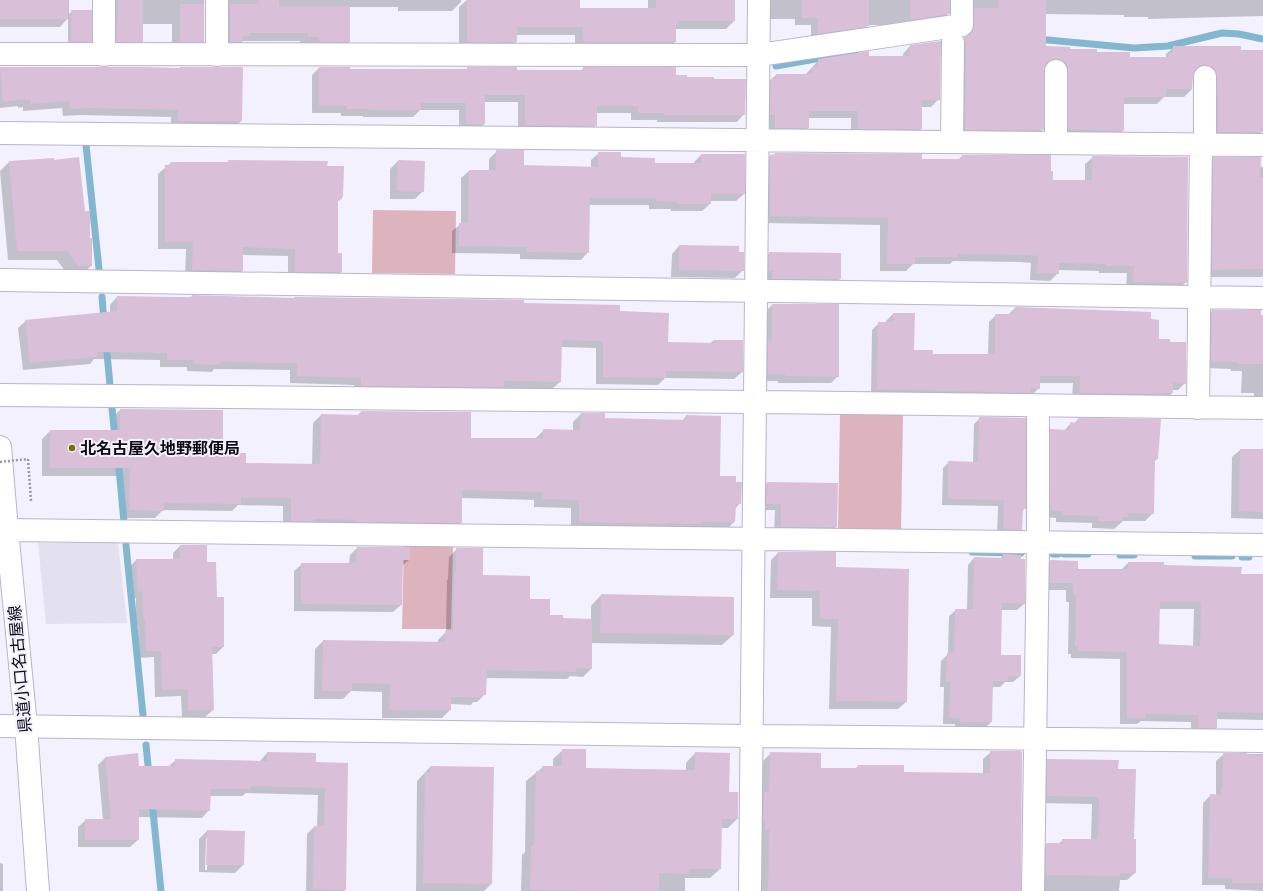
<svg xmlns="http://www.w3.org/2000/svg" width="1263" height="891" font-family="Jost,'Noto Sans JP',sans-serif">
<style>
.built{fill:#e3e0f0}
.green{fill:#ddb3be}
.shadow{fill:#0003;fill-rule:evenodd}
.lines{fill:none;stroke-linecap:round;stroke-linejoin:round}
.stream{stroke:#83b7d0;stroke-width:7}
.building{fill:#d9bfd7;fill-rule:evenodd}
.minor-casing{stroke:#bab3d2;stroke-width:24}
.major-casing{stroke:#bab3d2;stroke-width:24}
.path{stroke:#9997a3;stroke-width:2.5;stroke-dasharray:2 2;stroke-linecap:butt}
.minor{stroke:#fff;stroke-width:22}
.major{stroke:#fff;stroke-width:22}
.path-bridge{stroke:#9997a3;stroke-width:2.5;stroke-dasharray:2 2;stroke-linecap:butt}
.poi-dot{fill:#7a6d07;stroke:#f3f1fe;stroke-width:1.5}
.labels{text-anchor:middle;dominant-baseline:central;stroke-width:4;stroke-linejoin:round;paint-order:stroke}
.poi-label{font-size:16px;font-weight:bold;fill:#0d0a14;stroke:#f3f1fe;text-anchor:start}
.street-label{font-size:16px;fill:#0d0a14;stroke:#f3f1fe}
</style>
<rect width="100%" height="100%" fill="#f3f1fe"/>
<path class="built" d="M118 542 127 623 46 624 38 543Z"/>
<path class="green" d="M373 210 456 211 455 274 372 273Z
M840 414 903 415 901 532 838 531Z
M404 544 453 545 451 629H402Z"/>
<path class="shadow" d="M0 0H69V14L72 11 90 41 87 45H68V18L60 27H0Z
M106 0H204V41L195 50H172V24H142V41L134 50H108Z
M217 0H461V2L452 11H398V7H349V42L341 50 300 45V41H243L240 44 221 50Z
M467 0H579V9H648V0H734V21L726 29H675V42L666 50H575V35H516V42L508 50H459V7Z
M767 0H948V14L941 22 903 25H868L860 33 811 41V25H795V19H767Z
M964 0H1263V16L1148 19V17H1124V15L1045 14V47L1096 53 1129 58 1166 57V54L1174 47 1240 51H1263V131L1258 136 1210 139 1196 72 1193 73 1192 89 1184 97H1164L1157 104H1123V131L1115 138 1061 137 1047 66 1044 67 1042 130 1035 138 957 137V46L966 37 967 33Z
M910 46 939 99 931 107H921V129L913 137 851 136V118H808V128L800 136 768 135 763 87 776 75H805L819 60 868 57H903V54Z
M0 68H143L241 121 234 128H171V117L81 115 63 116 62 108 23 111V107L18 108V106L0 108Z
M319 68H349V70H465L468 68 516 71H581L583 68 713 80 744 114 737 122H657V120H631V113H596V125L589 132H518V102H484V124L477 131H459V110H420L413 117H363V116H341V113H312V75Z
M497 151 523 166 591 167V160L599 153 654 164H694V162L701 155 744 194 736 201H710V204L702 211H671V209H649V205H589L588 252 581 260 520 259V254L452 253V231L461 224V178L469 171H489V159Z
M770 156 958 160 962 156 1052 181H1085V164L1093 157 1186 282 1178 290 1126 289 1127 273H1099V271L1058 270V273L1050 281 1030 280 1031 263 1020 262 953 261 950 264H913L906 271H880V225L763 223V163Z
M1214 158 1263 167V276L1262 277H1205L1206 166Z
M398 161 424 162 423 191 415 199H390V169Z
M9 162 91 266 82 275H68L57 260H8L0 171Z
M171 163 326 167 341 199 337 202V254L341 272 334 279H288V256L242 255V271L234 278 185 277 186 249H158V174Z
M679 246 738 253 743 270 735 278 671 277 672 254Z
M769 253 840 254V279L832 287 765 286 762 261Z
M192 296 523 304 619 312 667 343 709 344 713 341 742 372 734 379 665 378 658 385 596 384V348L560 347V382L552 389 501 388 495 394 354 393V385L290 383V370L214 369 212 372 187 371V367H160V360L94 359 90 364 23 370 18 328 26 321 110 313V305L117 297 190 298Z
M772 305 838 376 831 383H778V381H761L765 312Z
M1015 308 1150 320 1158 340 1185 383 1178 390H1172V393L1165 400H1072L1073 383H1039V388L1032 395 871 396 872 330 879 323H886V321L893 314 913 351 932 355H988L989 322 996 315H1008Z
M1212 311 1263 316V405L1254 402V393H1241L1242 371H1231V369L1205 368V318Z
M120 410 245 464 312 465 313 423 321 415 357 416 361 412 470 439 536 438 544 430 573 431V422L581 414H604V419L682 421 686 416 719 477 735 483 740 503 735 509 734 522 726 530 571 529V508L534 507V500L461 498V523L453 531 283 529V506L238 505 232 511 163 510 155 518H121L122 476H42V439L50 431H112V418Z
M980 418 1024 419V509L1022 512 1021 529 1015 535H997L998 506 942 505 943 468 949 462H973L974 424Z
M1078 419 1159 420 1157 459 1154 462 1153 513 1145 521H1123L1114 529 1092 528V523L1056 522V518L1043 517V438L1051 430 1064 431 1071 423 1074 424Z
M1240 450H1263V519L1231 518 1232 457Z
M767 483 836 527 829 534 774 533 775 510H760V490Z
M180 546 206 563 216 598 223 647 216 654H212L213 710 205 717H182L181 696 155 697 154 657 139 658 138 625H136V598H131L129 568 136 560H173V553Z
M357 548 409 560 401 567V605L393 612 294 611V571L302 564H349L350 555Z
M457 549 482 576 529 600 549 616 562 619 591 620V606L601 595 733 635 722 645 591 643V669L583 677 570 676 567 679 486 678 485 694 477 702H473L471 705 450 704V710L442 718H382V692L351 691 343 699H314L315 649 323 641 438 643V640L446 632 447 580 448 579 449 557Z
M778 553 835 568 906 702 898 709H829L831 627 812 626V598H770L771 560Z
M1003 555 1024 604 1017 610H1001L1000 656 1020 676 1013 682H1005L1000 687H992L991 722 985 728H955V724H943L944 687H940L941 661 948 654 949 616 956 610H967L968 565 974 558 1000 559Z
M1051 561 1077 570H1121L1128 563 1240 574H1263V720L1216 719V728L1209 735H1191V722L1141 721 1137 724H1120V659L1071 658V654H1068L1069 602H1066V590H1043V568ZM1159 609H1194L1193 646 1158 645Z
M563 750 585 769 686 771V763L695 753 728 793 737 819 728 828H721L720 869 710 878H685V891H521L522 855 525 852 526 781 543 767H553V759Z
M991 752 1020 891H761L762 836H758L756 801 762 795 763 761 771 753 820 769H855L858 766 903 773 983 774V759Z
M267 753 315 763 347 764 345 890 344 891H306L307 834 314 827H317L318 795 246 793 242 796H210L209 810 202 818 138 817V840L130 847H78V827L86 820H103L98 765 105 758 138 767H168L176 760 260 761Z
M1224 754H1263V891L1225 889V885H1202L1203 803 1211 795H1216V761Z
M1048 760 1117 770 1133 840 1135 873 1127 880H1120L1119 891H1039V851L1047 844H1058L1063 840H1091L1092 804 1040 803V767Z
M430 767 493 768 491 884 484 891H416L417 781Z
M207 831 243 865 235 873 199 872V839ZM206 838H208L207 870H205Z
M0 863 3 864V891H0Z"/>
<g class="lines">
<path class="stream" d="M1037 39 1134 48 1168 46 1222 33 1239 34 1263 39
M776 66 855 52
M86 145 99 269
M102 297 104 321
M106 343 110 385
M112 408 115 438
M118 458 124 522
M126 545 143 715
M972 552 1021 553
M1053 554H1058
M1064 554H1088
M1120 555H1134
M1195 556H1232
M1242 557H1249
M146 745 149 775
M152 801 161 891"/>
</g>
<path class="building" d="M0 0H68V19H0Z
M118 0H143V42H116Z
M258 0H279V6H350V42H319V37H308V33H250V36H243V42H230V4H258Z
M467 0H580V8H656V0H735V21H679V24H676V42H583V27H517V42H467Z
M802 0H869V26L818 34V18H802Z
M910 0H950V14L910 20Z
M998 0H1046V46L1070 47V49H1097V52H1130V57H1169V53H1173V46H1241V50H1263V129H1261V132H1218L1217 77 1216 71 1212 66 1205 65 1199 66 1194 71 1192 77V89H1166V97H1124V131L1068 129V71L1067 65 1063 60 1056 59 1049 60 1045 65 1044 71V130H965L966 43 964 37 970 35 973 30 974 8H998Z
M180 4H204V42H180Z
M71 10H92V42H71Z
M941 41 940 100H922V129H858V111H809V128H775V115H770L771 79H776V74H812V67H818V59L869 51V56H910V45Z
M0 67H143L180 68V67H243L242 121H178V110L89 108 70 109 69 101 30 104V100L26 101 25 99 3 102Z
M319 67H350V69H467V67H517V70H583V67H676V75H687V77H714V79H746L745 115H664V113H638V106H597V126L525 125V95H485V124H466V103H421V110H370V109H347V106H319Z
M496 150H524V165L598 167V152H621V157L655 158V163H701V154H745V194H711V204H678V202L656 201V198H590L589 253 527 252V247L459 246V223H468L469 170H496Z
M775 153 922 154V159H962V155H1051V171H1053V180H1092V156L1188 157 1187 283 1133 282 1134 266H1106V264L1059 263V274L1037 273 1038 256 1028 255 958 254V257H915V264H887L888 218 770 216V155L775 154Z
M79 157 85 211H90V238H92V266H78L67 251H17L9 161 54 158V160Z
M1213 157H1261L1260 178H1263V269L1212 270Z
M228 160 328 161 327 166H344L343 197H342V199H338V253H342V272H295V249L243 247V271L192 270 193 242H165V165H171V162H228Z
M398 160 425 161 424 192 397 191Z
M679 245 739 246V252H744V271L679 270Z
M769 252 841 253V279H772L773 271H769Z
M192 295 294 298V297L524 300V303L620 305V311L669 313 668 342 713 343V340H743V372L666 371V378L603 377V341L562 340 561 382 504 381V387L361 386V378L297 376V363L220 362V365L194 364V360H167V353L97 352 98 357 30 363 25 320 117 311V296L172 297H192Z
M772 304H839V377L785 376V374H768V340L772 341Z
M1015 307 1151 312V319L1159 320V339H1170V342H1186V384L1173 383V393H1161V394L1079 393 1080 376H1040V389L1031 388V393L877 389 878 322H893V313H915L914 350H933V354H995V314H1014Z
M1212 310H1261V315H1263V364H1238V362H1211Z
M120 409 223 410V453H246V463L320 464 321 414 360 415 361 411 471 412V438H543V429L580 430 581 413H605V418L686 420V415L721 416 720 476H736V482H742L741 504H736L735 522H701V524L666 523V524L579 522V500L542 499V492L462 490V523L357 522V520L315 519V521H291V498H241V504L164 503V511L129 510 130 468H50V430H120Z
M979 417 1026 418V509H1023L1022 530 1003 529 1004 500 948 499V461L978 462Z
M1078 418 1161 419 1158 459H1155L1154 514 1128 513V517H1123V521H1099V516L1063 515V511L1050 510V429L1070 430V422L1078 423Z
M1240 449H1263V512L1239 511Z
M767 482 838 483 837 527H781V504H766Z
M180 545H207V562H216L217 597H224V647H212L214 710H188V689L162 690 161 651H146L145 618H143L142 591 138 592 136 559H180Z
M357 547H410V560H403L402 605 301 604V563H356Z
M456 548H483V575L530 576V599H550V615H563V618L592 619V669L576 668V672L487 670 486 695H480V697H451V710H389L390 684 352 683V691H322L323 640 445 642V631H453L454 571H456Z
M778 552H836V567L909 569 907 702 836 701 838 619H820L819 591 777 590Z
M1003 554 1021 555V559H1025V604L1002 603 1001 655H1021V676H1008L1007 681H993L992 722H960L961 718H949L950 681H946L947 653H954L955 609H973L974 557 1003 558Z
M1050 560 1078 561V569H1128V562H1164V565L1242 567 1241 574H1263V713L1217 712V728H1198V715L1145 714V718H1127V652L1078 651V647H1075L1076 595H1073V583H1050ZM1160 602H1201L1200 646 1159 644Z
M601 594 734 597V635L600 633Z
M562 749H586V768L695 770V752L730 753 729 792H738V819H722L721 869H689V874L659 873V891L530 890 531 845H534L536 771H542V766H562Z
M990 751H1021L1022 753 1021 891H768L769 829H765V820H763L764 792H769L770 752 821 753V768H858V765H904V772L990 773Z
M267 752 316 753V762L348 763 346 890 313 889 314 826H324L325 788 251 786V789H211L210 811 139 809V840H85V819H111L105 757 138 753 139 766H175V759L267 761Z
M1223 753H1247V755L1263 756V883H1232V878H1208L1210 794 1221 795V788H1222Z
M1047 759 1119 760 1118 769H1136L1134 839H1136V873H1120L1119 876 1046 875V843H1062V839H1098L1099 797 1047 796Z
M430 766 494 767 492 884 423 883 425 772 430 773Z
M207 830 245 831 244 865H206Z"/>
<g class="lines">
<g class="minor-casing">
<path id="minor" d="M104 0V55
M0 54 759 55 962 25V0
M217 55V0
M1056 71V143
M1205 77V144
M0 133 1263 145
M952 142 953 43
M0 280 1263 298
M0 395 756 402 1263 408
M1198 408 1201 144
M7 530 1263 545
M0 726 752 736 1263 741
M750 891 759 0
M1033 891 1038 542V406"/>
</g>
<g class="major-casing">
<path id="major" d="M0 447 7 530 26 726 38 891"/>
</g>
<path class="path" d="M28 459 31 501H29"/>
<use href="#minor" class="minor"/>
<use href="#major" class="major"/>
<path class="path-bridge" d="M0 462 28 459"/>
</g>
<circle class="poi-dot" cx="72" cy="448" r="4"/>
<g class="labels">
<g class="poi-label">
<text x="80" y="448">北名古屋久地野郵便局</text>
</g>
<g class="street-label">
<text transform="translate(20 669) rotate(-95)">県道小口名古屋線</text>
</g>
</g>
</svg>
